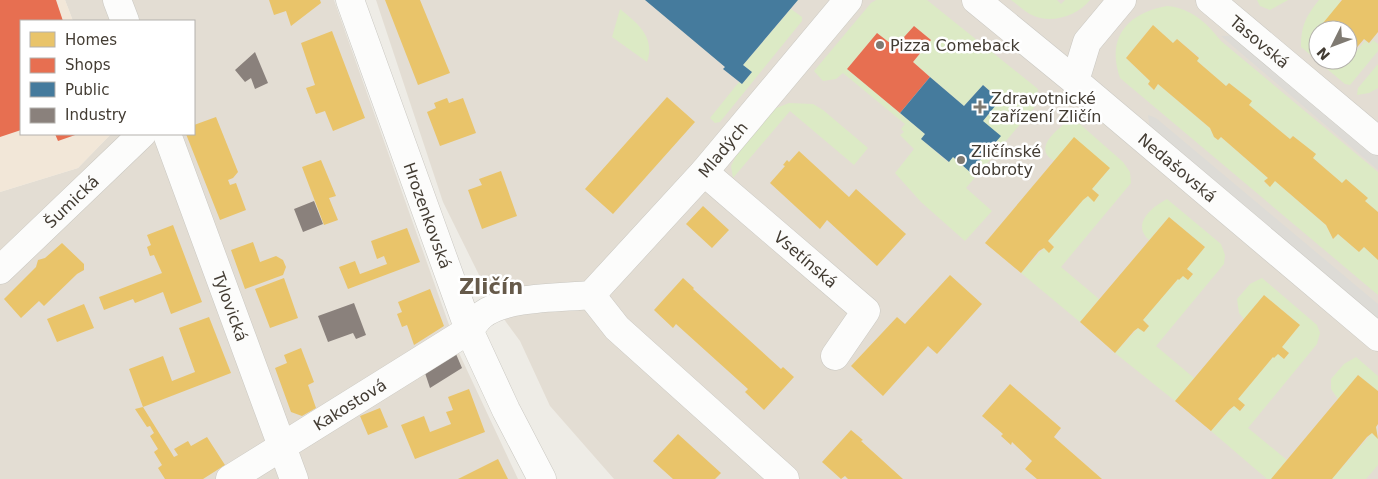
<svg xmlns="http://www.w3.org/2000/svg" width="1378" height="479" font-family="'DejaVu Sans',sans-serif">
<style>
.residential{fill:#e3ddd3;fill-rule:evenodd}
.commercial{fill:#f2e7d8}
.green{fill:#dceac5;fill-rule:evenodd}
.parking{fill:#dddbd6}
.homes{fill:#e9c46a}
.shops{fill:#e76f51}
.public{fill:#457b9d}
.industry{fill:#8a817c}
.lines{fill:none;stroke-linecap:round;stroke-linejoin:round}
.minor-casing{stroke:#cac8c2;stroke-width:29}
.tertiary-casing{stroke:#cac8c2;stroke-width:29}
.minor{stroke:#fcfcfb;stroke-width:28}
.tertiary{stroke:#fcfcfb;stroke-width:28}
.poi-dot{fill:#7f7a72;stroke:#fff;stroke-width:2}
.labels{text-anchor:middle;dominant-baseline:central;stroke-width:5;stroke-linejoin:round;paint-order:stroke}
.street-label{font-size:16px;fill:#433c33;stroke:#fff}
.poi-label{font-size:16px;fill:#433c33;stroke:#fff;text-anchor:start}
.district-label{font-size:21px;font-weight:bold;fill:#665a4a;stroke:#fff}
</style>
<rect width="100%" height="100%" fill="#eeece6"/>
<path class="residential" d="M65 0H334L459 353 518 479H0V192L78 168 111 134H194V21H73Z
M376 0H1378V479H614L550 406 520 341 506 322 481 279 443 202ZM1318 30H1348V60H1318Z"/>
<path class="commercial" d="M0 0H65L73 21H21V134H111L78 168 0 192Z"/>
<path class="green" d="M876 0H927L1038 89 1034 108 966 188 992 211 965 241 921 202 895 173 914 149 900 135 904 132 901 129 905 124 843 73 836 79 823 81 814 71 871 3ZM914 26 931 40 913 62 964 106 983 85 1000 99 983 121 970 172 953 157 948 162 921 139 925 134 847 69 877 33 895 47Z
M1011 0H1057L1061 4 1065 0H1090C1078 15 1053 24 1034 16 1026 13 1018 5 1011 0Z
M1257 0H1288L1270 10 1260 6Z
M1319 0H1339L1341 3 1315 35 1318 38V60L1347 62 1365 41 1370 44 1373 40 1378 44V51L1350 85 1345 84 1301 47C1301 26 1306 16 1319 0Z
M1167 6C1191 8 1207 23 1221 41L1378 172V212L1365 201 1368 198 1346 180 1342 183 1313 158 1315 154 1293 136 1290 139 1249 105 1251 101 1229 83 1226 86 1197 61 1199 57 1177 39 1173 43 1153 25 1126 58 1150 81 1148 85 1154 90 1158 84 1210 128 1214 137 1218 140 1221 137 1268 178 1264 182 1270 186 1275 181 1326 225 1333 239 1338 234 1359 252 1364 247 1378 260V295L1120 78C1106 38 1127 13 1167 6Z
M620 9C637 23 656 37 647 62L612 37Z
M791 9 802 17V21L720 122 715 123 710 118 739 82 742 84 752 72 743 65Z
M1378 64V88L1369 93 1357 95 1358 88Z
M789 103 813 104 823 110 868 148 854 165 790 111 733 178 731 166 737 154 774 109Z
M1073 118 1123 162 1130 172 1131 183 1061 267 1099 299 1080 322 1021 273 1044 248 1049 252 1054 247 1048 241 1083 200 1088 196 1094 201 1099 195 1092 189 1110 168C1097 166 1066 165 1055 161 1029 149 1062 125 1073 118Z
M1167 199 1221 244 1225 255 1224 264 1156 346 1194 378 1175 401 1115 353 1138 328 1144 332 1149 326 1143 320 1178 279 1183 276 1188 280 1193 274 1187 269 1205 247 1169 217 1149 240C1131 224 1152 207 1167 199Z
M1262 278 1317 325 1320 333 1317 344 1248 428 1287 460 1271 479H1267L1211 431 1234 406 1240 411 1245 406 1238 399 1273 357 1278 354 1284 359 1289 353 1282 347 1300 325 1264 295 1244 319 1239 313 1237 299 1250 284Z
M1356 357 1378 376V391L1358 375 1338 399 1331 389V379L1344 364Z
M1372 433 1378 439V465L1366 479H1332Z"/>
<path class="parking" d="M1246 35 1378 147V170L1221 36Z
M1148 115 1156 118 1378 304V327L1151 137Z"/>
<path class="homes" d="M269 0H320L321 3 291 26 286 11 274 15Z
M385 0H420L450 73 418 85Z
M1342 0H1378V32L1369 43 1364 39 1348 58V30H1318V37L1314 34Z
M1153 25 1173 43 1177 39 1199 58 1197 61 1226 86 1229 83 1252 101 1249 105 1290 139 1293 136 1316 154 1313 158 1342 183 1346 179 1368 198 1365 201 1378 212V260L1364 247 1359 252 1338 234 1333 239 1326 225 1275 181 1270 187 1264 181 1268 178 1221 137 1218 140 1214 137 1210 128 1158 84 1154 90 1148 84 1150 81 1126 58Z
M332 31 365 118 333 131 325 111 316 114 306 88 315 85 301 43Z
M667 97 695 122 613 214 585 189Z
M447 98 449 103 463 98 476 133 440 146 427 112 436 108 434 103Z
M216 117 238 172 233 178 228 180 230 185 236 183 246 210 220 220 186 134H194V125Z
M1074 137 1110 168 1092 189 1099 195 1094 202 1088 196 1083 200 1048 241 1054 247 1049 253 1044 248 1039 251 1021 273 985 243Z
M799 151 849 197 856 189 906 234 877 266 827 220 820 229 770 183 785 166 783 165 787 160 789 162Z
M321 160 336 196 329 198 338 220 324 225 302 167Z
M501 171 517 216 482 229 468 190 482 185 479 179Z
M703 206 729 230 712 248 686 224Z
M1169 217 1205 247 1187 269 1193 274 1188 280 1183 276 1179 280 1178 279 1143 320 1149 326 1144 332 1138 328 1134 331 1115 353 1080 322Z
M173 225 202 302 171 314 163 292 135 303 133 299 104 310 99 297 162 273 154 255 150 256 147 247 151 245 147 235Z
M407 228 420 262 348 289 339 267 355 261 360 274 387 264 384 256 377 259 371 241Z
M253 242 260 262 276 256 283 260 286 267 283 275 245 289 231 250Z
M62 243 84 264V270L77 274 44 306 39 301 21 318 4 299 36 267 38 260 45 258Z
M950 275 982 304 937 354 928 346 883 396 851 366 897 317 905 324Z
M284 278 298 318 270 328 255 289Z
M683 278 694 288 693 289 781 369 783 367 794 377 764 410 745 392 748 389 676 324 673 328 654 310Z
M430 289 444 326 414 345 407 325 402 327 397 314 402 312 398 302Z
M1264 295 1300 325 1282 347 1289 353 1284 359 1278 354 1274 358 1273 357 1238 399 1245 405 1240 411 1234 406 1229 410 1211 431 1175 401Z
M84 304 94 328 57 342 47 319Z
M209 317 231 373 143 407 129 369 163 356 172 381 195 372 179 328Z
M301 348 314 382 308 385 316 408 302 416 291 412 275 368 287 363 284 355Z
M1358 375 1378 391V424L1376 427 1378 439 1372 433 1367 437 1332 479H1271Z
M1010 384 1061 428 1054 437 1102 479H1037L1025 469 1032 461 1012 442 1011 445 1001 436 1003 434 982 416Z
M469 389 485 432 415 459 401 425 424 416 430 432 451 424 446 412 453 410 448 397Z
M143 407 174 457 178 455 174 449 188 441 191 446 207 437 225 465 203 479H165L158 468 162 465 154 452 158 449 150 436 154 433 150 426 147 427 135 409Z
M380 408 388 427 368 435 360 416Z
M851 430 863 440 861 441 903 479H848L845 476 841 479 822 462Z
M678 434 721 473 715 479H673L653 461Z
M498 459 508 479H458Z"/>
<path class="shops" d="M0 0H56L63 21H21V130L0 137Z
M914 26 931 40 913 62 930 77 900 113 847 69 877 33 895 47Z
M55 134H78L58 141Z"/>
<path class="public" d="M645 0H798L743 65 752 72 742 84 723 69 725 67Z
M930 77 964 106 983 85 1000 100 983 121 1001 136 970 172 953 157 949 162 921 139 925 134 900 113Z"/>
<path class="industry" d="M255 52 268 83 255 89 251 78 245 82 235 70Z
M314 201 323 224 303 232 294 209Z
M354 303 366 335 356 339 353 333 328 342 318 316Z
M456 354 462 368 430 388 425 373Z"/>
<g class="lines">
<g class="minor-casing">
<g id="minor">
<path d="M117 0 125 21"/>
<path id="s1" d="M976 0 1075 81 1378 337"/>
<path id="s2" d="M1210 0 1378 141"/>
<path d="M1075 81 1087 42 1122 0"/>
<path id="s3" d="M167 134 294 479"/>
<path id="s4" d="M704 172 866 311 835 356"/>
<path id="s5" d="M0 270 142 134"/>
<path d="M591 295 617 328 785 479"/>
<path id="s6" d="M230 479 469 330C473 326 477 319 482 315 507 296 561 298 591 295L704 172 848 0"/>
</g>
</g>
<g class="tertiary-casing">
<g id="tertiary">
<path id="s7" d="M350 0 469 330 506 410 542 479"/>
</g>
</g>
<use href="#minor" class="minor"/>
<use href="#tertiary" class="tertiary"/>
</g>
<g class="poi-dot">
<circle cx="880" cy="45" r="5"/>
<path d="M977.5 99.5h5v5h5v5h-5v5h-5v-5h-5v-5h5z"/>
<circle cx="961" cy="160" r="5"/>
</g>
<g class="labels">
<g class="street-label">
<text stroke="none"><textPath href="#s2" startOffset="65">Tasovská</textPath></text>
<text stroke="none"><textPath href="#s6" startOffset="610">Mladých</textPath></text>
<text stroke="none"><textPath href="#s1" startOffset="262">Nedašovská</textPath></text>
<text stroke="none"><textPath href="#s5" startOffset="99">Šumická</textPath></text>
<text stroke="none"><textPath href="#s7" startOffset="229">Hrozenkovská</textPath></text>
<text stroke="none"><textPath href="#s4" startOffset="134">Vsetínská</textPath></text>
<text stroke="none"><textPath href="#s3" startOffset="184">Tylovická</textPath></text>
<text stroke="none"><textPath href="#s6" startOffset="141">Kakostová</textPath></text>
</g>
<g class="poi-label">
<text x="890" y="45">Pizza Comeback</text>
<text x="991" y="98">Zdravotnické<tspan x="991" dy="18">zařízení Zličín</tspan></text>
<text x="971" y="151">Zličínské<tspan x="971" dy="18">dobroty</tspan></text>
</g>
<g class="district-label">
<text x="491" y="287">Zličín</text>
</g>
</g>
<rect x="20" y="20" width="175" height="115" fill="#ffffff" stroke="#b4b1ad"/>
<rect x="30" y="32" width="25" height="15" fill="#e9c46a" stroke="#b4b1ad"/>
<text x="65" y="45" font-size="15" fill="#433c33">Homes</text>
<rect x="30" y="58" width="25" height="15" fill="#e76f51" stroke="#b4b1ad"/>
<text x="65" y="70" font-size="15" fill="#433c33">Shops</text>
<rect x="30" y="82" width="25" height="15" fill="#457b9d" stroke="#b4b1ad"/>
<text x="65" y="95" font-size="15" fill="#433c33">Public</text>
<rect x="30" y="108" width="25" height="15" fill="#8a817c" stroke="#b4b1ad"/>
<text x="65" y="120" font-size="15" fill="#433c33">Industry</text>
<g transform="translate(1333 45) rotate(228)"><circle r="24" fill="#ffffff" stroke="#b4b1ad"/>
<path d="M0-4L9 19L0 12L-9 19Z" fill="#7f7a72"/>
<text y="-8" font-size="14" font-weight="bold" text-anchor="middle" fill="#433c33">N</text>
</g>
</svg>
